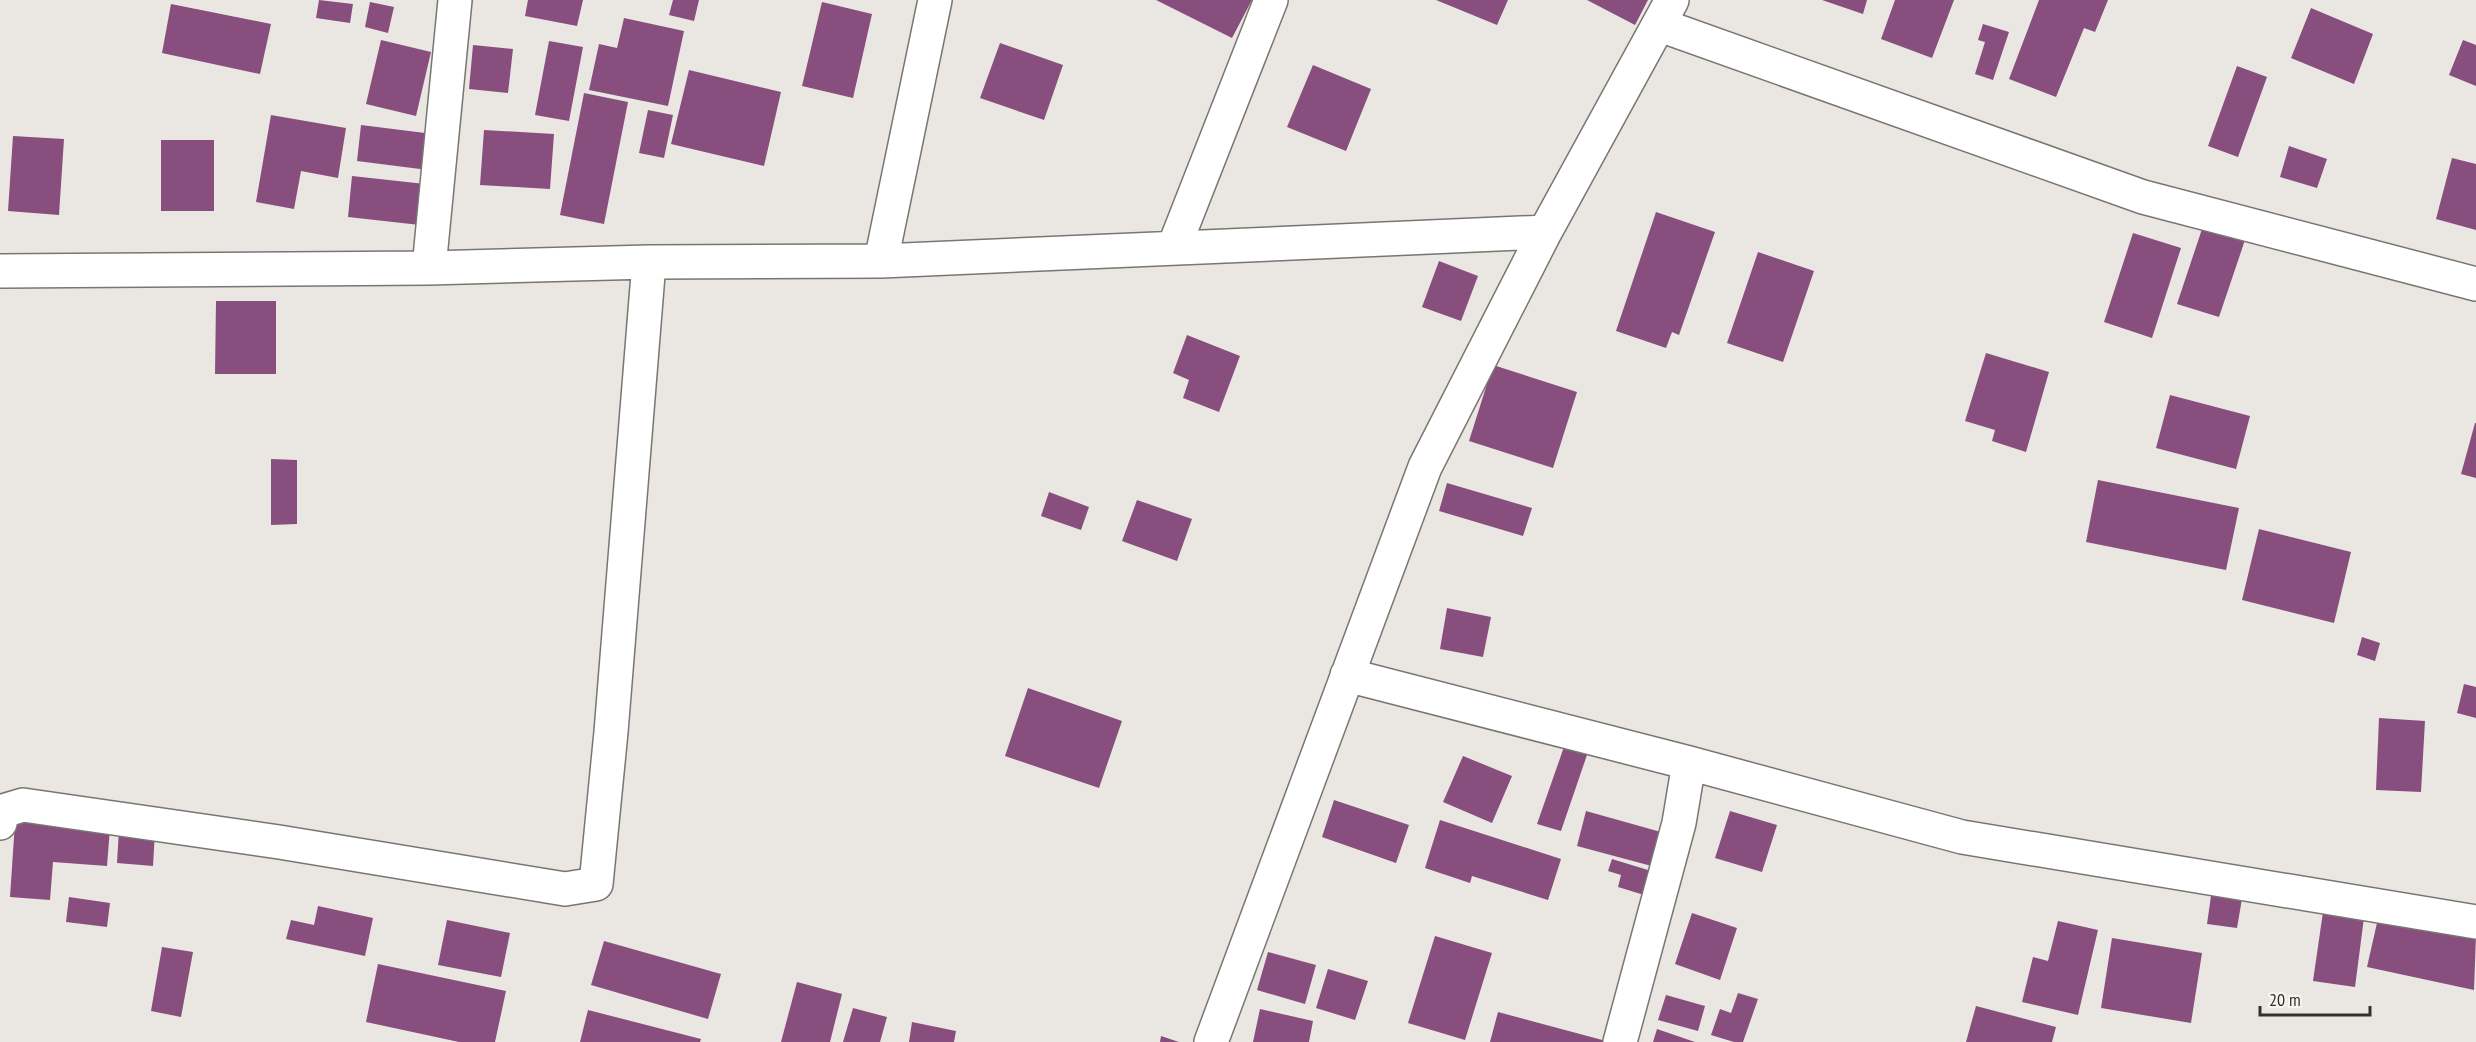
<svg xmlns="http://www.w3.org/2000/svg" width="2476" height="1042" font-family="'PT Sans Narrow',sans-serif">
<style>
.building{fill:#884e7e}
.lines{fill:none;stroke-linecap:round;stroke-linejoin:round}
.minor-casing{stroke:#797672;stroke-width:36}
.minor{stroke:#fff;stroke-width:33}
</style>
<rect width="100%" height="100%" fill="#eae7e2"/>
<path class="building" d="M319 0 353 4 350 23 316 18Z
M528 0H583L577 26 525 16Z
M673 0H699L694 21 669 15Z
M1156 0H1252L1232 38Z
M1436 0H1508L1497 25Z
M1587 0H1648L1635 25Z
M1822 0H1867L1863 14Z
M1895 0H1954L1932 58 1881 39Z
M2039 0H2108L2095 32 2084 28 2056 97 2009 79Z
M370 2 394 7 388 33 365 27Z
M822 2 872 14 853 98 802 86Z
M171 4 271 24 260 74 162 53Z
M2311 8 2373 34 2354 84 2291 58Z
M624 18 684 31 668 106 589 90 599 44 617 48Z
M1983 24 2009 32 1993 80 1975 74 1985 42 1978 40Z
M381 40 431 52 416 116 366 104Z
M2463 40 2476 45V86L2449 75Z
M549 41 583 47 569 121 535 115Z
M1000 43 1063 65 1044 120 980 98Z
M473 45 513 49 508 93 469 89Z
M1313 65 1371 89 1346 151 1287 127Z
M2237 66 2267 77 2238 157 2208 146Z
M689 70 781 92 764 166 671 144Z
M584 93 628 102 604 224 560 215Z
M648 110 673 115 664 158 639 153Z
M271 115 346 128 338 178 301 171 294 209 256 202Z
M361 125 433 134 428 170 357 161Z
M484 130 554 134 550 189 480 185Z
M13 136 64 139 59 215 8 211Z
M161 140H214V211H161Z
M2289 146 2327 159 2317 188 2280 177Z
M2452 158 2476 164V230L2436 219Z
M352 176 425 184 420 225 348 217Z
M1656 212 1715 232 1679 335 1672 332 1666 348 1616 331Z
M2203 226 2245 240 2219 317 2177 304Z
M2133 233 2181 248 2152 338 2104 322Z
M1758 252 1814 271 1783 362 1727 343Z
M1439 261 1478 276 1461 321 1422 307Z
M216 301H276V374H215Z
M1187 335 1240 356 1219 412 1183 398 1189 380 1173 373Z
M1986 353 2049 372 2026 452 1992 441 1995 430 1965 421Z
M1493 365 1577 392 1553 468 1469 441Z
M2170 395 2250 416 2236 469 2156 448Z
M2475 423H2476V478L2461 474Z
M271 459 297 460V524L271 525Z
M2098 480 2239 508 2226 570 2086 542Z
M1447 483 1532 508 1523 536 1439 511Z
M1049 492 1089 507 1081 530 1041 516Z
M1137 500 1192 519 1177 561 1122 541Z
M2259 529 2351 552 2334 623 2242 600Z
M1447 608 1491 617 1483 657 1440 649Z
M2362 637 2380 643 2375 661 2357 655Z
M2464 684 2476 687V718L2457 713Z
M1028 688 1122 721 1099 788 1005 756Z
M2379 718 2425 721 2421 792 2376 790Z
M1565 744 1588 752 1561 831 1537 824Z
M1463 756 1512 776 1492 823 1443 802Z
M1334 800 1409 825 1396 863 1322 837Z
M1586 811 1668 834 1659 868 1577 846Z
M1730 811 1777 825 1762 872 1715 858Z
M1440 820 1561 859 1548 900 1472 876 1470 883 1425 868Z
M15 822 110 828 107 866 53 862 50 900 10 897Z
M119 829 155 831 153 866 117 863Z
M1612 859 1661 874 1654 898 1618 887 1621 875 1608 871Z
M2213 882 2244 887 2237 928 2207 924Z
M69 897 110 903 107 927 66 922Z
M2324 905 2365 910 2355 987 2313 981Z
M318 906 373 918 365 956 286 939 291 920 314 925Z
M1692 913 1737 928 1720 980 1675 964Z
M2379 914 2476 935 2474 990 2367 967Z
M447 920 510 933 501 977 438 965Z
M2058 921 2098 930 2078 1015 2022 1002 2033 957 2048 961Z
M1435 936 1492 953 1465 1040 1408 1023Z
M2112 938 2202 953 2191 1023 2101 1008Z
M604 941 721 974 708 1019 591 985Z
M162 947 193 952 181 1017 151 1011Z
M1268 952 1316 965 1305 1004 1257 990Z
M378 964 506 991 495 1042H459L366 1022Z
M1328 969 1368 981 1355 1020 1316 1008Z
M797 982 842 994 830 1042H781Z
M1738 993 1758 999 1743 1042H1734L1711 1035 1720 1009 1731 1013Z
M1666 995 1705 1006 1698 1031 1658 1020Z
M1976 1006 2056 1027 2052 1042H1966Z
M853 1008 887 1017 880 1042H843Z
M1260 1009 1313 1021 1309 1042H1253Z
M588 1010 701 1039 700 1042H580Z
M1498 1012 1606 1041 1605 1042H1490Z
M912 1022 956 1031 954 1042H909Z
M1657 1029 1695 1042H1653Z
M1161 1036 1179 1042H1160Z"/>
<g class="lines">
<g class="minor-casing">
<path id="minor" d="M1660 25 2143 197 2476 284
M1174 247 1271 0
M881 261 935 0
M429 268 455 0
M0 271 429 268 649 262 881 261 1545 232
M1347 675 1689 763 1962 837 2476 922
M0 823 3 811 23 805 279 842 565 889 596 884 611 732 649 262
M1211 1042 1425 467 1545 232 1672 0
M1620 1042 1679 823 1689 763"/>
</g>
<use href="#minor" class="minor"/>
</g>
<path d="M2260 1006v9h110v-9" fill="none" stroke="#32312f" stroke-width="3"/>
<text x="2269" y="1006" font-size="18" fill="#32312f" stroke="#f7f4ef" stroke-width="4.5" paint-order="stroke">20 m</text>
</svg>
